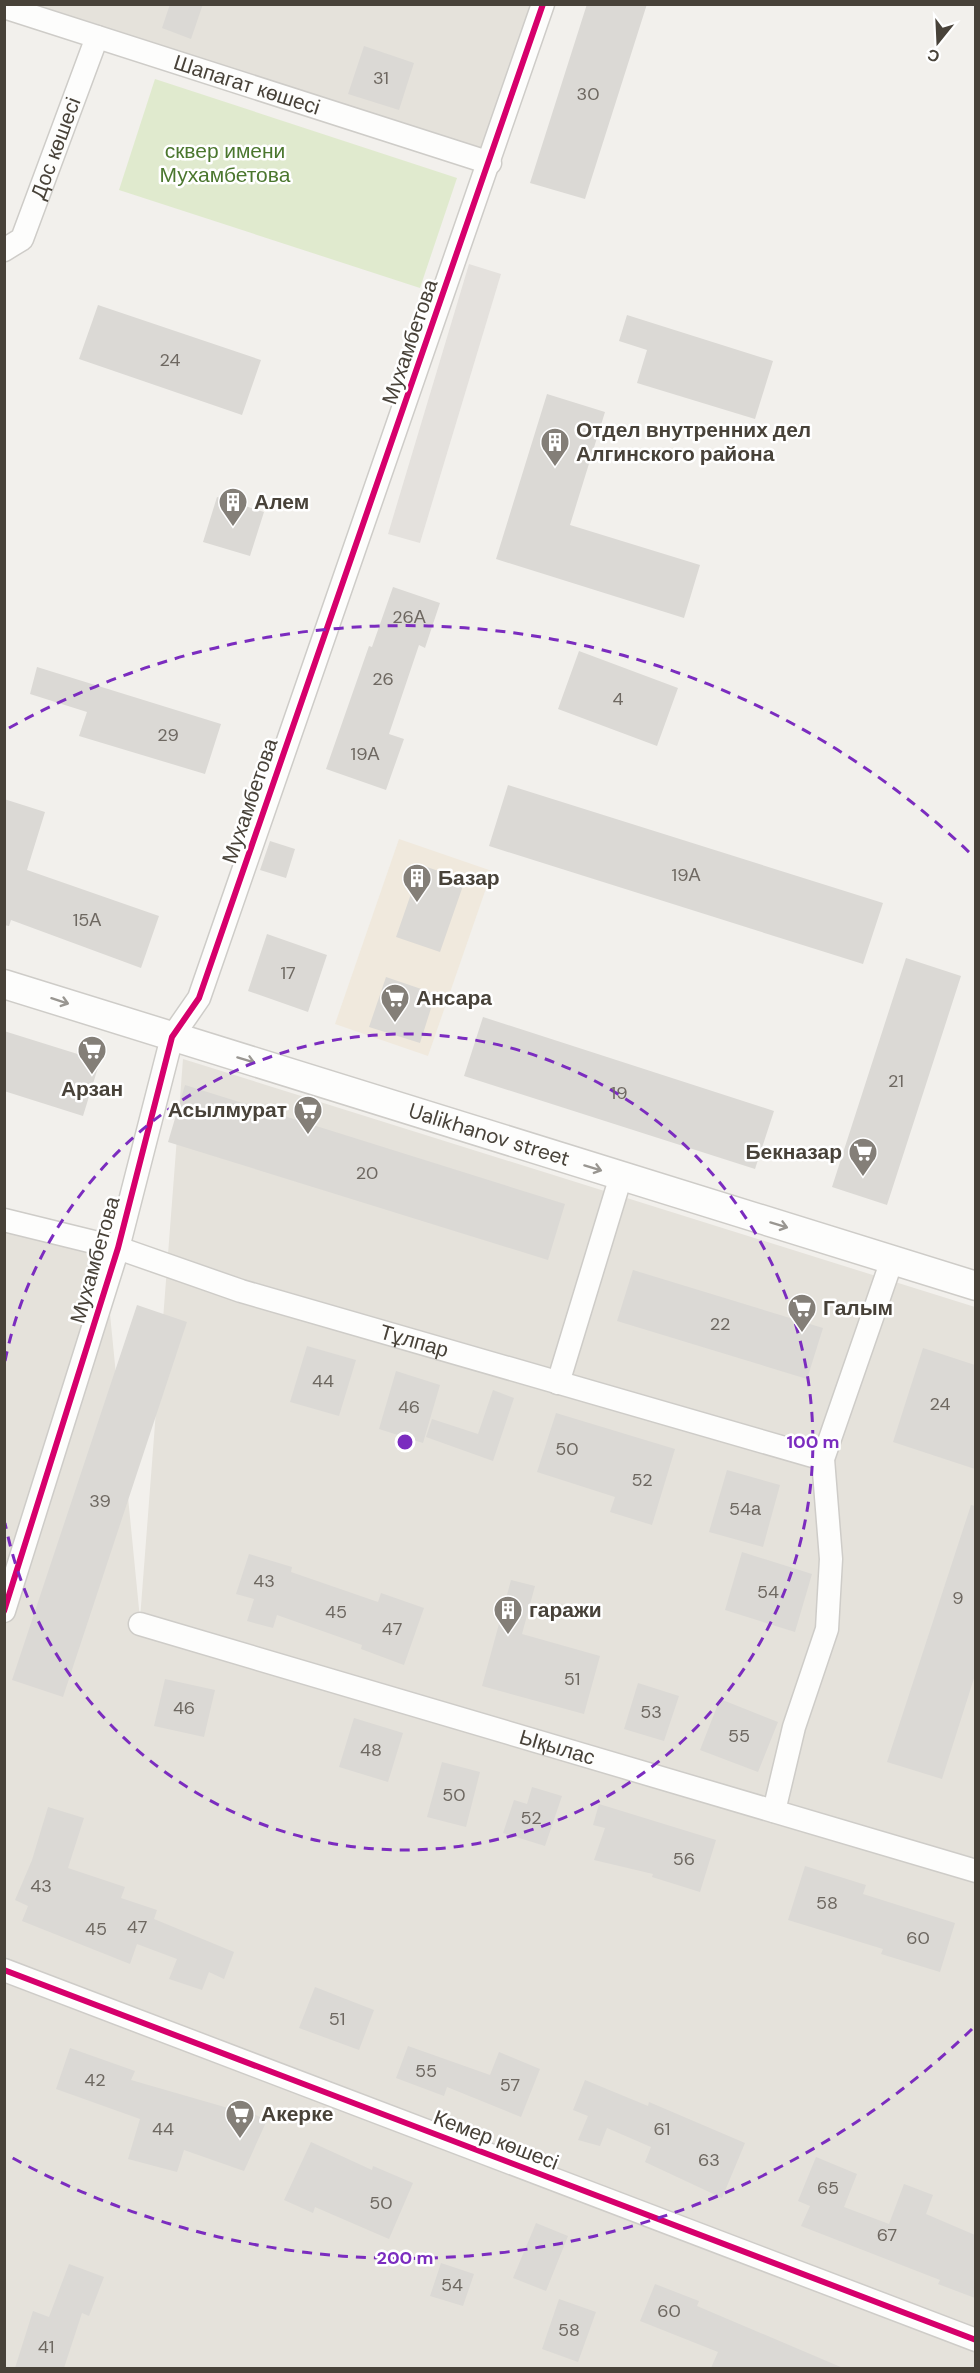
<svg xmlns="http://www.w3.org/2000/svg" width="980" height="2373" font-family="'DM Sans',sans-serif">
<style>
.residential{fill:#e5e2db}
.commercial{fill:#f0e9dd}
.green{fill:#e0eace}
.parking{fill:#e4e1dd}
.building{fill:#dbd9d5}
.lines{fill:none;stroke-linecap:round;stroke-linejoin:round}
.minor-casing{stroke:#ceccc8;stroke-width:25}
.tertiary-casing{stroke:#ceccc8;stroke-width:31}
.minor{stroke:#fdfdfc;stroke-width:22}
.tertiary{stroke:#fdfdfc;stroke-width:28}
.cycleway-casing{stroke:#fff;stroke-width:10}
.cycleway{stroke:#d6006c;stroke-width:6}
.oneway{stroke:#999691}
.ring{fill:none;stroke:#7b2cbf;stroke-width:3;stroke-dasharray:10 8}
.labels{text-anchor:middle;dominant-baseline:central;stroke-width:5;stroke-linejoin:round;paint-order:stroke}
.number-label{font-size:18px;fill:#6e6861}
.street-label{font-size:21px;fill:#484239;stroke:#fff}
.park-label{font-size:21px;fill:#4b772e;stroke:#fff}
.poi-label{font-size:21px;font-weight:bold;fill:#484239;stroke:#fff;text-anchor:start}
.centre{fill:#7b2cbf;stroke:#fff;stroke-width:3}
.ring-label{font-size:18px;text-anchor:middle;font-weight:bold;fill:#7b2cbf;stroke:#fff;stroke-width:5;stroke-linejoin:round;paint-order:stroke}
</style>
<rect width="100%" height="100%" fill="#f2f0ec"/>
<path class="residential" d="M5 4 543 5 490 163Z
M183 1059 975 1307V1858L200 1641 975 1864V2368H5L4 1227 104 1253 140 1619Z"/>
<path class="commercial" d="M399 839 492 871 428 1056 335 1024Z"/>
<path class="green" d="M155 79 457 178 420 288 119 190Z"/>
<path class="parking" d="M469 264 501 274 420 543 388 534Z"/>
<path class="building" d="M170 4H203L191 39 162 28Z
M587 4H647L585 199 530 183Z
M364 46 414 63 399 110 348 94Z
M98 305 261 360 242 415 79 359Z
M627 315 773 361 755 419 637 383 647 350 619 341Z
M547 394 605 412 570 525 700 565 684 618 496 559Z
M217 497 264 512 250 556 203 542Z
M393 587 440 603 425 648 419 645 389 734 404 739 386 790 326 769 369 646 372 647Z
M579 651 678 688 657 746 558 709Z
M37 667 221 724 205 774 79 736 87 712 30 694Z
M508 785 883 903 863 964 489 846Z
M4 799 45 812 27 870 159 916 141 968 11 920 9 926 4 925Z
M270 841 295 849 286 878 260 870Z
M421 865 465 880 440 952 396 937Z
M267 934 327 955 308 1012 248 991Z
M906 958 961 976 887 1205 832 1187Z
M386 977 433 993V1002L420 1043 369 1027Z
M483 1017 774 1111 755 1169 464 1076Z
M4 1031 100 1061 83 1116 4 1091Z
M185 1085 565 1204 548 1260 168 1142Z
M633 1270 823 1328 807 1379 617 1321Z
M137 1305 187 1322 63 1697 12 1680Z
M307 1346 356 1360 339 1416 290 1402Z
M923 1348 975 1365V1469L893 1442Z
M396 1371 440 1385 423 1443 379 1429Z
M493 1390 514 1398 493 1461 426 1437 432 1419 478 1434Z
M556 1413 675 1449 652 1525 610 1512 615 1497 537 1472Z
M727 1470 780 1485 763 1547 709 1532Z
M971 1505 975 1506V1675L942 1779 887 1762Z
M742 1552 812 1574 795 1632 725 1610Z
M249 1554 292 1567 291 1572 378 1602 381 1593 424 1608 404 1665 361 1649 362 1645 277 1615 273 1628 247 1621 254 1599 236 1594Z
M511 1580 535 1586 522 1634 600 1656 584 1714 482 1686Z
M165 1679 215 1690 204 1737 154 1726Z
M638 1683 679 1696 664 1741 624 1729Z
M720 1699 778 1722 758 1772 700 1750Z
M354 1718 403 1733 388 1782 339 1767Z
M442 1762 480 1772 466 1827 427 1817Z
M532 1787 562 1796 545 1846 503 1833 514 1800 527 1804Z
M599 1804 716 1840 700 1892 652 1877 653 1874 594 1860 605 1828 593 1825Z
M48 1807 84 1818 68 1868 125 1887 121 1898 157 1910 154 1919 234 1952 224 1979 209 1972 202 1990 169 1979 177 1959 137 1944 130 1964 22 1921 28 1906 15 1900 32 1860Z
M805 1866 866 1885 863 1894 955 1923 940 1972 881 1954 883 1949 788 1920Z
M315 1987 374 2010 359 2050 299 2028Z
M408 2046 490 2075 499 2052 540 2069 521 2117 447 2087 444 2096 396 2078Z
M70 2048 135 2071 131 2080 235 2110 236 2106 267 2120 244 2171 184 2150 177 2172 128 2159 140 2119 56 2089Z
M585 2080 648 2106 649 2102 745 2143 722 2198 645 2162 651 2147 607 2128 600 2146 578 2140 588 2116 573 2110Z
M311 2142 372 2170 373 2166 413 2183 389 2239 315 2207 313 2213 284 2200Z
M816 2157 857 2174 844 2207 889 2224 904 2184 933 2195 926 2214 975 2235V2298L938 2284 940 2280 801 2226 810 2206 798 2201Z
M536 2223 568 2236 546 2291 513 2278Z
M441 2263 474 2274 463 2306 430 2296Z
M69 2264 104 2277 89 2316 82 2313 64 2368H15L33 2311 49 2317Z
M655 2284 699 2301 697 2306 843 2368H711L718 2352 640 2321Z
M559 2299 596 2312 578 2362 542 2349Z"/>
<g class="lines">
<g class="minor-casing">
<g id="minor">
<path id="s1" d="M4 7 490 163"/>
<path id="s2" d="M4 250 22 239 97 37"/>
<path id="s3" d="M4 1220 118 1248 241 1291 823 1459"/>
<path d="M558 1383 621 1176"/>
<path d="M4 1611 118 1248 172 1037 199 998 543 4"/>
<path id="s4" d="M140 1624 976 1871"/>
<path d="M774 1811 794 1727 827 1629 831 1559 823 1459 892 1260"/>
<path d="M4 1970 976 2340"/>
</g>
</g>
<g class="tertiary-casing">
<g id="tertiary">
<path id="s5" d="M4 984 976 1286"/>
</g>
</g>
<use href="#minor" class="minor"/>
<use href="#tertiary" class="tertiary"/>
<g class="cycleway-casing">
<path id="cycleway" d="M4 1611 118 1248 172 1037 199 998 543 4
M4 1970 976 2340"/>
</g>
<use href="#cycleway" class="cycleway"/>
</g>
<defs><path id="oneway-shaft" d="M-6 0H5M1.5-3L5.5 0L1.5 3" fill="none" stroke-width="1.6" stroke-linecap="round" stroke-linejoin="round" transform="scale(1.5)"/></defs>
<g class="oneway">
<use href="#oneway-shaft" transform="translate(60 1001) rotate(18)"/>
<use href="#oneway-shaft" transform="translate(246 1060) rotate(17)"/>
<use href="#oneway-shaft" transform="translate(593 1168) rotate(17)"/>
<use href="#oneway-shaft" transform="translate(779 1225) rotate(17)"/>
</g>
<g class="ring">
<path d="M5 1361A408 408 0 1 1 5 1523"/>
<path d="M972 2029A816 816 0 0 1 9 2156M9 728A816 816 0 0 1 972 855"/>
</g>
<defs>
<g id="building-pin" transform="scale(1.5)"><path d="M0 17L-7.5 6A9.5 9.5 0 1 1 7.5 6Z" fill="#847f78" stroke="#fff"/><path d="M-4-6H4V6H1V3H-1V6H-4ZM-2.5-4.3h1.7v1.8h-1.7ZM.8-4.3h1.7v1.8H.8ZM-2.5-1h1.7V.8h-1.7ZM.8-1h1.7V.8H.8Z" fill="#fff"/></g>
<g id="supermarket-pin" transform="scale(1.5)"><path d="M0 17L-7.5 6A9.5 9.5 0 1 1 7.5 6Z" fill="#847f78" stroke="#fff"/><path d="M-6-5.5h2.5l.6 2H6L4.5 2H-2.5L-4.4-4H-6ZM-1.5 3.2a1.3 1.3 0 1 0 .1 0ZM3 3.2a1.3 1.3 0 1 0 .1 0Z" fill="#fff"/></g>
</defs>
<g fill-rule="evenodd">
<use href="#building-pin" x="555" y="442"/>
<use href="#building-pin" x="233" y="502"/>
<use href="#building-pin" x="417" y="878"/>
<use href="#supermarket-pin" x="395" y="998"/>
<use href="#supermarket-pin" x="92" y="1050"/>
<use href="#supermarket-pin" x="308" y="1110"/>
<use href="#supermarket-pin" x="863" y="1152"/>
<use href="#supermarket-pin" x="802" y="1308"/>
<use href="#building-pin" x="508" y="1610"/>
<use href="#supermarket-pin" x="240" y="2114"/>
</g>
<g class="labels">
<g class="number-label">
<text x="381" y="78">31</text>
<text x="588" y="94">30</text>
<text x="170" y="360">24</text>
<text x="409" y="617">26А</text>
<text x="383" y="679">26</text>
<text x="618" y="699">4</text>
<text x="168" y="735">29</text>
<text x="365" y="754">19А</text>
<text x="686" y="875">19А</text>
<text x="87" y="920">15А</text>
<text x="288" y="973">17</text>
<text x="896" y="1081">21</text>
<text x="619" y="1093">19</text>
<text x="367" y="1173">20</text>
<text x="720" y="1324">22</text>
<text x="323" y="1381">44</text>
<text x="940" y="1404">24</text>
<text x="409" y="1407">46</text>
<text x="567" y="1449">50</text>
<text x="642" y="1480">52</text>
<text x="100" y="1501">39</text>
<text x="745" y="1509">54а</text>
<text x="264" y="1581">43</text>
<text x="768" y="1592">54</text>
<text x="958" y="1598">9</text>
<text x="336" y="1612">45</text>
<text x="392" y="1629">47</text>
<text x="572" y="1679">51</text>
<text x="184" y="1708">46</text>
<text x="651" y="1712">53</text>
<text x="739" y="1736">55</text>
<text x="371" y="1750">48</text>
<text x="454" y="1795">50</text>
<text x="531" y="1818">52</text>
<text x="684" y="1859">56</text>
<text x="41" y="1886">43</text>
<text x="827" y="1903">58</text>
<text x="137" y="1927">47</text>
<text x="96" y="1929">45</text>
<text x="918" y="1938">60</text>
<text x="337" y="2019">51</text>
<text x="426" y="2071">55</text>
<text x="95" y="2080">42</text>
<text x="510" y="2085">57</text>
<text x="163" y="2129">44</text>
<text x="662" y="2129">61</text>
<text x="709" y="2160">63</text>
<text x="828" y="2188">65</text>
<text x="381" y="2203">50</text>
<text x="887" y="2235">67</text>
<text x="452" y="2285">54</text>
<text x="669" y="2311">60</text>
<text x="569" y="2330">58</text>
<text x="46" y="2347">41</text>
</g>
<g class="street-label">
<text stroke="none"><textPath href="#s1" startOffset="255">Шапагат көшесі</textPath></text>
<text stroke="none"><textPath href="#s2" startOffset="118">Дос көшесі</textPath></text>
<text transform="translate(410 342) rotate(-71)">Мухамбетова</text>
<text transform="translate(250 801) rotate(-71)">Мухамбетова</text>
<text stroke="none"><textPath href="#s5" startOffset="508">Ualikhanov street</textPath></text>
<text transform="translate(95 1260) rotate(-74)">Мухамбетова</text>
<text stroke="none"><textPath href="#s3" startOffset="428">Тұлпар</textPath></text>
<text stroke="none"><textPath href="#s4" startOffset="435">Ықылас</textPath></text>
<text transform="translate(496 2140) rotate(21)">Кемер көшесі</text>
</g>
<g class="park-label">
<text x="225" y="151">сквер имени<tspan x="225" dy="24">Мухамбетова</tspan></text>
</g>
<g class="poi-label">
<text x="576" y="430">Отдел внутренних дел<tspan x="576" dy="24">Алгинского района</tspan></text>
<text x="254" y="502">Алем</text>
<text x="438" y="878">Базар</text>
<text x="416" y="998">Ансара</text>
<text x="92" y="1089" text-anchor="middle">Арзан</text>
<text x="287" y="1110" text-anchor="end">Асылмурат</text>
<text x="842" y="1152" text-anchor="end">Бекназар</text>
<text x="823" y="1308">Галым</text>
<text x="529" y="1610">гаражи</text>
<text x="261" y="2114">Акерке</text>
</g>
</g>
<circle cx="405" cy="1442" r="9" class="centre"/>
<g class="ring-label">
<text x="813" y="1448">100 m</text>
<text x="405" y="2264">200 m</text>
</g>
<rect width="980" height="2373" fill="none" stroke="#484239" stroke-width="12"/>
<g transform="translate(938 42) rotate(198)" stroke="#ffffff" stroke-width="4.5" paint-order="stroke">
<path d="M0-4.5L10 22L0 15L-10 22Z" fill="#484239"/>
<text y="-9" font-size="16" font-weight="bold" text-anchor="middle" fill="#484239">С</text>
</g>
</svg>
